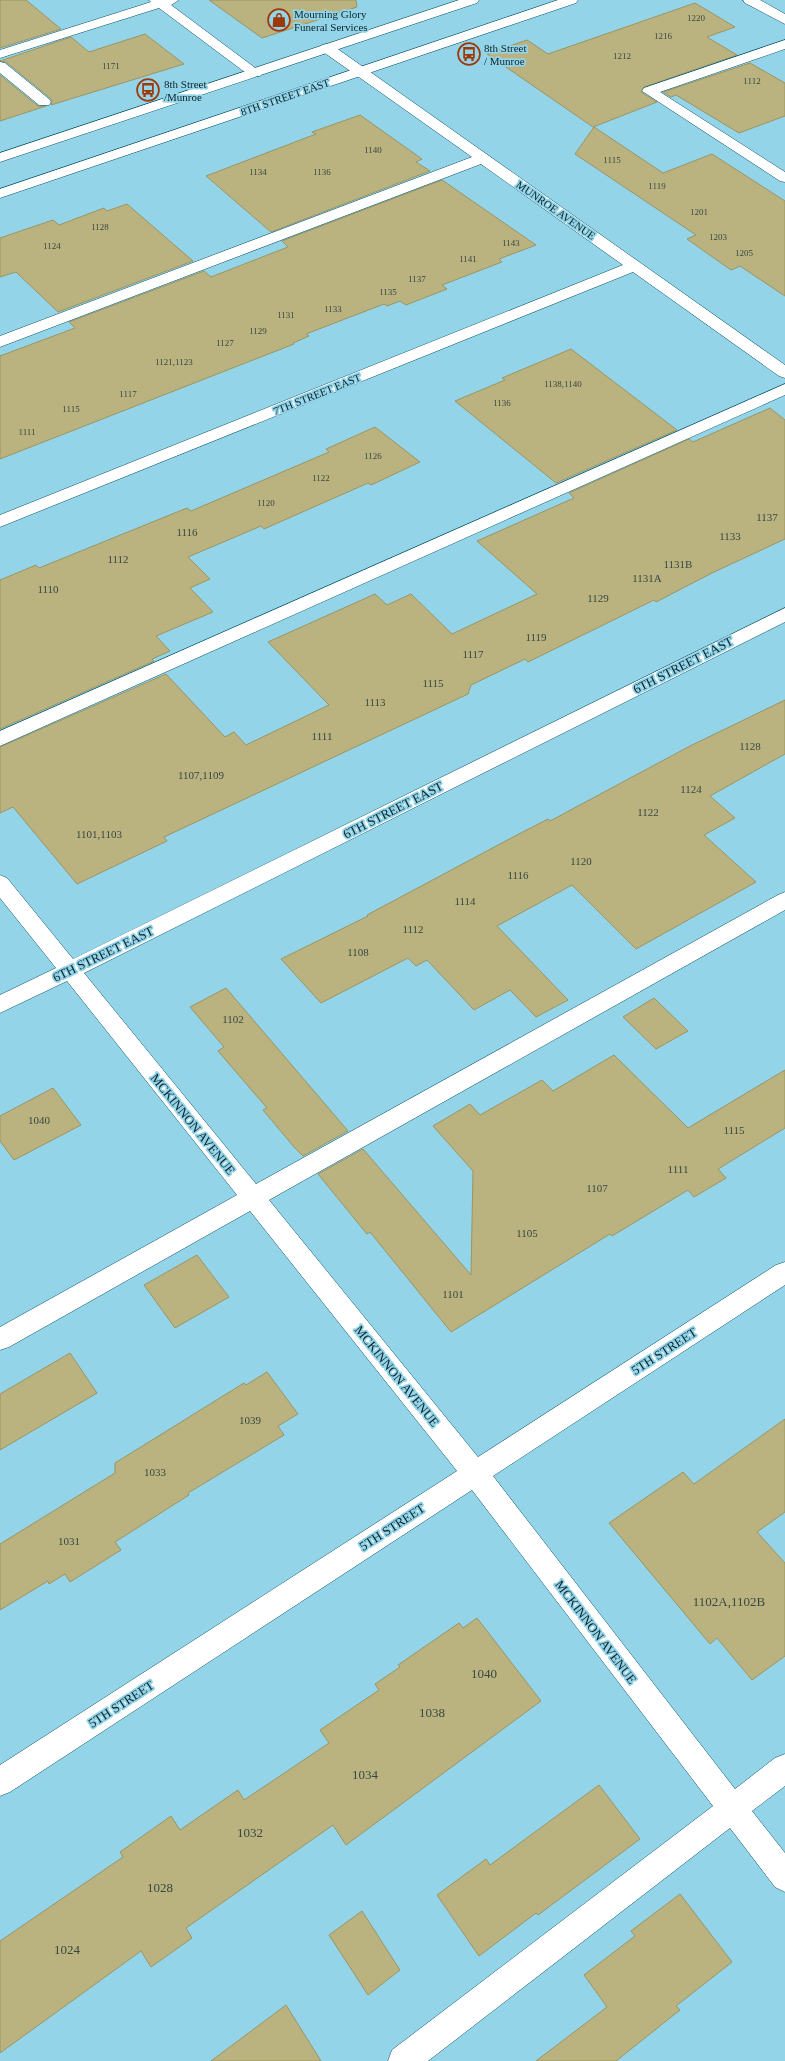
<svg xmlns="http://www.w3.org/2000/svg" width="785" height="2061" font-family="Georgia,serif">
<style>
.building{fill:#bbb37f;stroke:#9c9461}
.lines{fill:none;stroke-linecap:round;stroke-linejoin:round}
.minor-casing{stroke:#075062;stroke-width:1}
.major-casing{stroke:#075062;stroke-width:1}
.minor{fill:#fff;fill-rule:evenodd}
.major{fill:#fff;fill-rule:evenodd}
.labels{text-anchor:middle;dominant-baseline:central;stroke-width:3.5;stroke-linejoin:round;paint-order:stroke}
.far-number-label{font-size:9px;fill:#374842}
.far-poi-label{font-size:11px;fill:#0b252d;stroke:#94d4e8;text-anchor:start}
.far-street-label{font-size:11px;fill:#0b252d;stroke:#94d4e8}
.number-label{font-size:11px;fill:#374842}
.street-label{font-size:13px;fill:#0b252d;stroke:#94d4e8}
.near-number-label{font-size:13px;fill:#374842}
</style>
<rect width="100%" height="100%" fill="#94d4e8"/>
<path class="building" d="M0 0H26L61 29 0 48Z
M209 0H356L357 7 262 38Z
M695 3 735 27 707 37 737 55 644 87 641 92 657 102 593 127 487 54 527 40 548 54Z
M145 34 184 64 51 105 52 101 50 98 6 62 0 61 71 37 89 52Z
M750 63 785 83V116L739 133 676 95 671 97 663 92Z
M0 75 38 106H46L0 121Z
M360 115 422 159 416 162 430 171 271 232 206 176 316 134 312 132Z
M594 127 663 173 712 154 785 201V296L740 266 731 270 687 239 696 235 575 154Z
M442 180 536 245 499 259 502 262 442 285 447 289 406 305 400 301 387 306 384 304 306 334 309 336 293 343 294 344 0 459V356L75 328 69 322 204 271 211 277 288 247 282 241Z
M127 204 193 261 58 312 16 272 0 277V238L53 220 59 225 104 208 107 211Z
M571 349 677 430 556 483 455 401 505 380 502 378Z
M770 408 785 420V539L712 573 656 602 654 600 528 662 525 659 471 685 468 694 164 837 167 841 77 884 13 807 0 813V747L166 674 225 737 234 732 246 745 329 705 268 642 375 594 387 605 411 594 452 634 537 594 477 541 574 498 569 493 689 439 693 442Z
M375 427 420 462 371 485 368 483 264 529 261 526 188 557 210 579 190 588 213 612 156 636 170 651 152 659 154 661 0 729V580L36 565 39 568 187 508 191 511 329 452 326 449Z
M785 700V754L710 796 735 818 704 835 756 882 636 949 572 885 497 926 568 1000 536 1017 510 990 474 1010 427 960 416 966 408 958 321 1003 281 959 368 916 367 915 515 836 548 819 550 821 690 746Z
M226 988 348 1131 303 1156 294 1147 263 1110 267 1108 218 1051 224 1047 190 1007Z
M654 998 688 1031 656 1049 623 1017Z
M614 1055 688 1128 785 1070V1128L718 1169 726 1178 694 1197 688 1190 612 1236 610 1234 451 1332 370 1232 367 1234 318 1174 363 1149 471 1275 473 1171 433 1126 470 1104 480 1115 542 1080 553 1091Z
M53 1088 81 1125 14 1160 0 1141V1116Z
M197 1255 229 1297 175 1328 144 1285Z
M70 1353 97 1393 0 1450V1394Z
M267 1372 298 1414 278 1426 284 1435 188 1493 189 1495 115 1542 121 1550 70 1582 65 1574 49 1584 48 1581 0 1610V1544L115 1473V1463L244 1383 246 1385Z
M785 1419V1512L757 1532 785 1563V1656L752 1680 717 1638 710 1644 609 1523 683 1472 694 1484Z
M477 1618 541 1701 346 1845 333 1825 186 1928 192 1938 151 1967 141 1951 0 2053V1941L123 1857 120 1852 171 1816 180 1830 238 1790 244 1800 271 1782 329 1743 320 1730 379 1690 375 1684 400 1667 398 1665 459 1623 463 1628Z
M599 1785 640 1839 538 1915 536 1913 479 1956 437 1895 486 1859 490 1865Z
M680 1894 732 1962 676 2006 680 2010 616 2061H536L607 2007 584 1975 635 1936 631 1931Z
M362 1911 400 1970 368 1995 329 1935Z
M286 2005 321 2061H211Z"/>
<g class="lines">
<g class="minor-casing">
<path id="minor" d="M149 0H179L171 5 262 73 260 76H250L159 8 0 58V50L151 2Z
M743 0H760L785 14V24L745 3Z
M785 40V49L660 92 785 172V182L780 181 642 91 644 88Z
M327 44 332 45 785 365V378L779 376 633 272 0 527V515L623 265 481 164 0 347V336L472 157 322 51 320 48 322 45Z
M0 62 5 63 49 99 51 102 49 105H39L0 73Z
M785 384V395L0 746V731Z
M785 608V622L84 973 256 1184 778 895 785 892V910L269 1200 478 1457 776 1265 785 1262V1285L493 1476 735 1789 775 1758 785 1754V1786L752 1811 785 1853V1892L775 1887 730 1828 428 2061H388L392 2050 713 1806 472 1490 10 1792 0 1796V1765L457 1471 250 1211 9 1347 0 1350V1327L237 1195 67 981 0 1013V995L56 968 0 898V875L7 878 73 959Z"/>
</g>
<g class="major-casing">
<path id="major" d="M459 0H479L477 3 0 162V153Z
M558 0H578L576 3 0 198V189Z"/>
</g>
<use href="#minor" class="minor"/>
<use href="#major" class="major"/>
</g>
<defs>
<g id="shop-ring" transform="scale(1.15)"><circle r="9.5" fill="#94d4e8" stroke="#9d3809" stroke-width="1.5"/><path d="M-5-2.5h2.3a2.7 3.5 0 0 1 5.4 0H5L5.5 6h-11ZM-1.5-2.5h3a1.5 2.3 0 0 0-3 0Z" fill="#9d3809"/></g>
<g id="bus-ring" transform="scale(1.15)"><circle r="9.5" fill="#94d4e8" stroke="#9d3809" stroke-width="1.5"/><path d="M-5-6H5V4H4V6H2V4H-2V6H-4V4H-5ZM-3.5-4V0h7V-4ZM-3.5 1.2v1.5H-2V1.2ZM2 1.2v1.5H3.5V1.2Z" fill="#9d3809"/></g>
</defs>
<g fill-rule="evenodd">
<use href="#shop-ring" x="279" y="20"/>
<use href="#bus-ring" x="469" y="54"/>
<use href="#bus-ring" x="148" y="90"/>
</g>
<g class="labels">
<g class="far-number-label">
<text x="696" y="18">1220</text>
<text x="663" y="36">1216</text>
<text x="622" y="56">1212</text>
<text x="111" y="66">1171</text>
<text x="752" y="81">1112</text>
<text x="373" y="150">1140</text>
<text x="612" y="160">1115</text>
<text x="258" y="172">1134</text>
<text x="322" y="172">1136</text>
<text x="657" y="186">1119</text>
<text x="699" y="212">1201</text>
<text x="100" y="227">1128</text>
<text x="718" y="237">1203</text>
<text x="511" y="243">1143</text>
<text x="52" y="246">1124</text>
<text x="744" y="253">1205</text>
<text x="468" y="259">1141</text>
<text x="417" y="279">1137</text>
<text x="388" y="292">1135</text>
<text x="333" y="309">1133</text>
<text x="286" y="315">1131</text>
<text x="258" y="331">1129</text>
<text x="225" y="343">1127</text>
<text x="174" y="362">1121,1123</text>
<text x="563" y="384">1138,1140</text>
<text x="128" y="394">1117</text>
<text x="502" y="403">1136</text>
<text x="71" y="409">1115</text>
<text x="27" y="432">1111</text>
<text x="373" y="456">1126</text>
<text x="321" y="478">1122</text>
<text x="266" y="503">1120</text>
</g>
<g class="far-poi-label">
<text x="294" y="14">Mourning Glory<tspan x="294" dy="13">Funeral Services</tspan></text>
<text x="484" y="48">8th Street<tspan x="484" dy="13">/ Munroe</tspan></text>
<text x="164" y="84">8th Street<tspan x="164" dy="13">/Munroe</tspan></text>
</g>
<g class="far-street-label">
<text transform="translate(285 97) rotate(-19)">8TH STREET EAST</text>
<text transform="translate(556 210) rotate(35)">MUNROE AVENUE</text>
<text transform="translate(317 394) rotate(-22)">7TH STREET EAST</text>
</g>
<g class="number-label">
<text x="767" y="517">1137</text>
<text x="187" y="532">1116</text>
<text x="730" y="536">1133</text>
<text x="118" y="559">1112</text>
<text x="678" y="564">1131B</text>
<text x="647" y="578">1131A</text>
<text x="48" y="589">1110</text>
<text x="598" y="598">1129</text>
<text x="536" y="637">1119</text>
<text x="473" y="654">1117</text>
<text x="433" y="683">1115</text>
<text x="375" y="702">1113</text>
<text x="322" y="736">1111</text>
<text x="750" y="746">1128</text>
<text x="201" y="775">1107,1109</text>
<text x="691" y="789">1124</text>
<text x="648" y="812">1122</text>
<text x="99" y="834">1101,1103</text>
<text x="581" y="861">1120</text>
<text x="518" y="875">1116</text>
<text x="465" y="901">1114</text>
<text x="413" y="929">1112</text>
<text x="358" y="952">1108</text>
<text x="233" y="1019">1102</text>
<text x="39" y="1120">1040</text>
<text x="734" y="1130">1115</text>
<text x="678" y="1169">1111</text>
<text x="597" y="1188">1107</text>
<text x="527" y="1233">1105</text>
<text x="453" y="1294">1101</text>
<text x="250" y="1420">1039</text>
<text x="155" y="1472">1033</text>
<text x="69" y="1541">1031</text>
</g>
<g class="street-label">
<text transform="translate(683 665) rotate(-27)">6TH STREET EAST</text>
<text transform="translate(393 810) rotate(-27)">6TH STREET EAST</text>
<text transform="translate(103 954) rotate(-26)">6TH STREET EAST</text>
<text transform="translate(193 1124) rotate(51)">MCKINNON AVENUE</text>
<text transform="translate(664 1351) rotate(-33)">5TH STREET</text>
<text transform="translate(397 1376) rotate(51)">MCKINNON AVENUE</text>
<text transform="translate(392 1527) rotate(-33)">5TH STREET</text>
<text transform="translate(596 1632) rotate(53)">MCKINNON AVENUE</text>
<text transform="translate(121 1704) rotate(-33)">5TH STREET</text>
</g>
<g class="near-number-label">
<text x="729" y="1601">1102A,1102B</text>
<text x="484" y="1673">1040</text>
<text x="432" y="1712">1038</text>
<text x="365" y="1774">1034</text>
<text x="250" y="1832">1032</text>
<text x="160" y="1887">1028</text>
<text x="67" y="1949">1024</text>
</g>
</g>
</svg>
